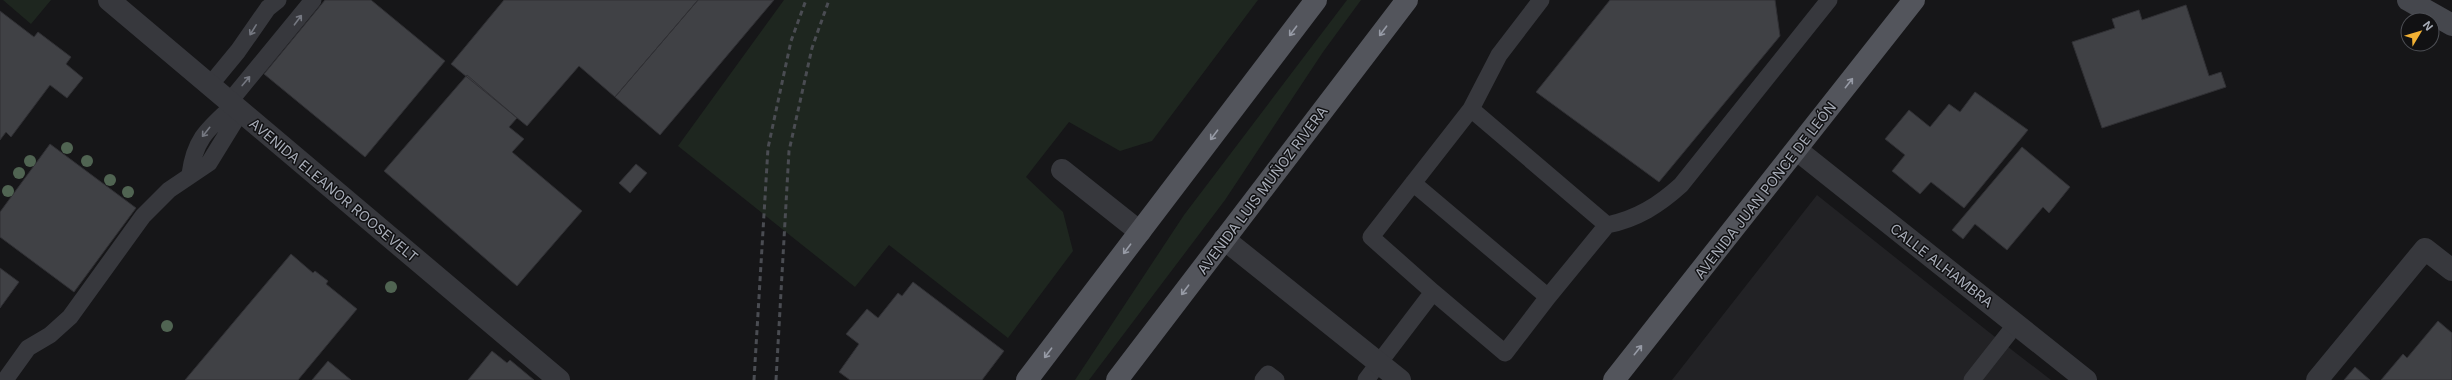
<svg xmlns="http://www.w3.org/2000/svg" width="2452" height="380" font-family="Inter,sans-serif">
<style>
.built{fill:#222225}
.green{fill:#1e261f}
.building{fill:#404145;stroke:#303034}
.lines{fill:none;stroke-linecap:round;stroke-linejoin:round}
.service{stroke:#37383d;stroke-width:17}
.minor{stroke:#37383d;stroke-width:22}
.tertiary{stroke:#37383d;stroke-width:22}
.secondary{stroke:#45474d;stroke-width:22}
.primary{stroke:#53555c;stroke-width:22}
.rail{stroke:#4a4c52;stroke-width:3;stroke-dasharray:5 4;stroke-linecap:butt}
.tree{fill:#506452}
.oneway{stroke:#757881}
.oneway2{stroke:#979ba6}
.labels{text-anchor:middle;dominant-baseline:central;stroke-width:3;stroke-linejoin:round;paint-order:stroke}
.street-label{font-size:14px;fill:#a8adb8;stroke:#111113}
</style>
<rect width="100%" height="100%" fill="#161618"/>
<path class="built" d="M1817 195 1990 333 2051 380H1672Z"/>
<path class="green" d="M3 0H51L31 24Z
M784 0H1258L1152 141 1120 151 1069 122 1026 177 1063 212 1073 251 1008 338 889 245 855 287 678 146Z
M1347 0H1361L1323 52 1225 200 1089 380H1075L1184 215Z"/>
<path class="building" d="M325 0H371L445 61 365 157 264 74Z
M504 0H698L615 97 579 66 527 126 451 64Z
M698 0H774L660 135 615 97Z
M1610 0H1775L1780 36 1659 182 1536 92Z
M2186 5 2209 76 2221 72 2226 87 2102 128 2072 42 2115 28 2112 19 2139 10 2142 20Z
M0 11 34 37 38 32 71 57 66 64 83 78 67 98 50 85 11 137 6 132 0 140Z
M467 75 517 118 509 127 524 139 512 152 582 211 517 286 384 171Z
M1975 92 2028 130 1964 208 1931 182 1920 194 1892 171 1905 155 1885 139 1909 110 1930 127 1949 104 1960 112Z
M50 144 136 208 74 292 0 237V212Z
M2022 147 2070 187 2049 213 2043 207 2007 250 1975 224 1963 239 1952 230Z
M636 164 647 173 630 193 619 183Z
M291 254 313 273 315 271 328 281 326 284 357 309 298 380H185Z
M0 268 19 282 0 308Z
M913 282 1004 351 982 380H850L839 372 859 344 846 334 867 309 878 318 898 293 902 296Z
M2438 321 2452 333V380H2381L2403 354 2407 358Z
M492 351 507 363 510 360 534 380H468Z
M328 361 351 380H312Z
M2355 367 2370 380H2344Z"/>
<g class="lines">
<path class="service" d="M210 85 238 51 268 8 278 0
M230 101 313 0
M1471 109 1499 55 1541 0
M190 174C195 138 208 129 234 105
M1413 183 1548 297
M1607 225C1637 219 1659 205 1681 185L1829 0
M5 380 28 348 50 335 70 317 143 216 169 190 209 163 241 111
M1263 380 1268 374 1276 380
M1366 380 1433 292 1371 237 1471 109 1607 225 1548 297 1505 353 1433 292
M1972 380 2016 324"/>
<path class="minor" d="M1797 150 2086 380
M1062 170 1140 232
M1224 239 1400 380
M2317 380 2425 249 2452 270"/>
<path class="tertiary" d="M109 0 559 380"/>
<path class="secondary" d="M2408 0 2452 25"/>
<path class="primary" d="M1027 380 1316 0
M1117 380 1407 0
M1614 380 1914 0"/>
<path class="rail" d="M754 380 768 148 791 41 806 0
M776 380 789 151 812 48 829 0"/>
</g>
<g class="tree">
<circle cx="67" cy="148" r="6"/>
<circle cx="30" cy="161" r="6"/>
<circle cx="87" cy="161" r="6"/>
<circle cx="19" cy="173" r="6"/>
<circle cx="110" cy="180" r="6"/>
<circle cx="8" cy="191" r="6"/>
<circle cx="128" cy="192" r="6"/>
<circle cx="391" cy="287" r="6"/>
<circle cx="167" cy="326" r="6"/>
</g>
<defs><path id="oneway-shaft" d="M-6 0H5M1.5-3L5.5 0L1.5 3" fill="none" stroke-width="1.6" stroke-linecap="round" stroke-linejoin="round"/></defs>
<g class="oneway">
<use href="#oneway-shaft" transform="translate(298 20) rotate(-53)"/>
<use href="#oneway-shaft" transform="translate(253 30) rotate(122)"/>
<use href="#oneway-shaft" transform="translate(246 81) rotate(-50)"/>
<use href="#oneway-shaft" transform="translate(206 132) rotate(129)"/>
</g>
<g class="oneway2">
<use href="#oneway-shaft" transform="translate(1293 31) rotate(127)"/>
<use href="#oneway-shaft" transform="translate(1383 31) rotate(127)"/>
<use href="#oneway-shaft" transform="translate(1849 83) rotate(-52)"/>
<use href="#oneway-shaft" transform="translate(1214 135) rotate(127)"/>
<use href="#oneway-shaft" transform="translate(1127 249) rotate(127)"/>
<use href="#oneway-shaft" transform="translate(1185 290) rotate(127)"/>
<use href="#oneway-shaft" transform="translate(1638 350) rotate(-51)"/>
<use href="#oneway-shaft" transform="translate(1048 353) rotate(127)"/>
</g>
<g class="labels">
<g class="street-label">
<text transform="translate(334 190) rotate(40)">AVENIDA ELEANOR ROOSEVELT</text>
<text transform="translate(1262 190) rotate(-53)">AVENIDA LUIS MUÑOZ RIVERA</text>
<text transform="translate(1765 190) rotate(-52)">AVENIDA JUAN PONCE DE LEÓN</text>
<text transform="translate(1942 265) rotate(38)">CALLE ALHAMBRA</text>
</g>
</g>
<g transform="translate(2420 32) rotate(52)"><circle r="19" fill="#111113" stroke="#4d4f55"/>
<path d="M0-3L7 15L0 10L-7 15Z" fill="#f2b134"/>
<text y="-6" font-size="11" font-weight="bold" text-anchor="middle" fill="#a8adb8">N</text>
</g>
</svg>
